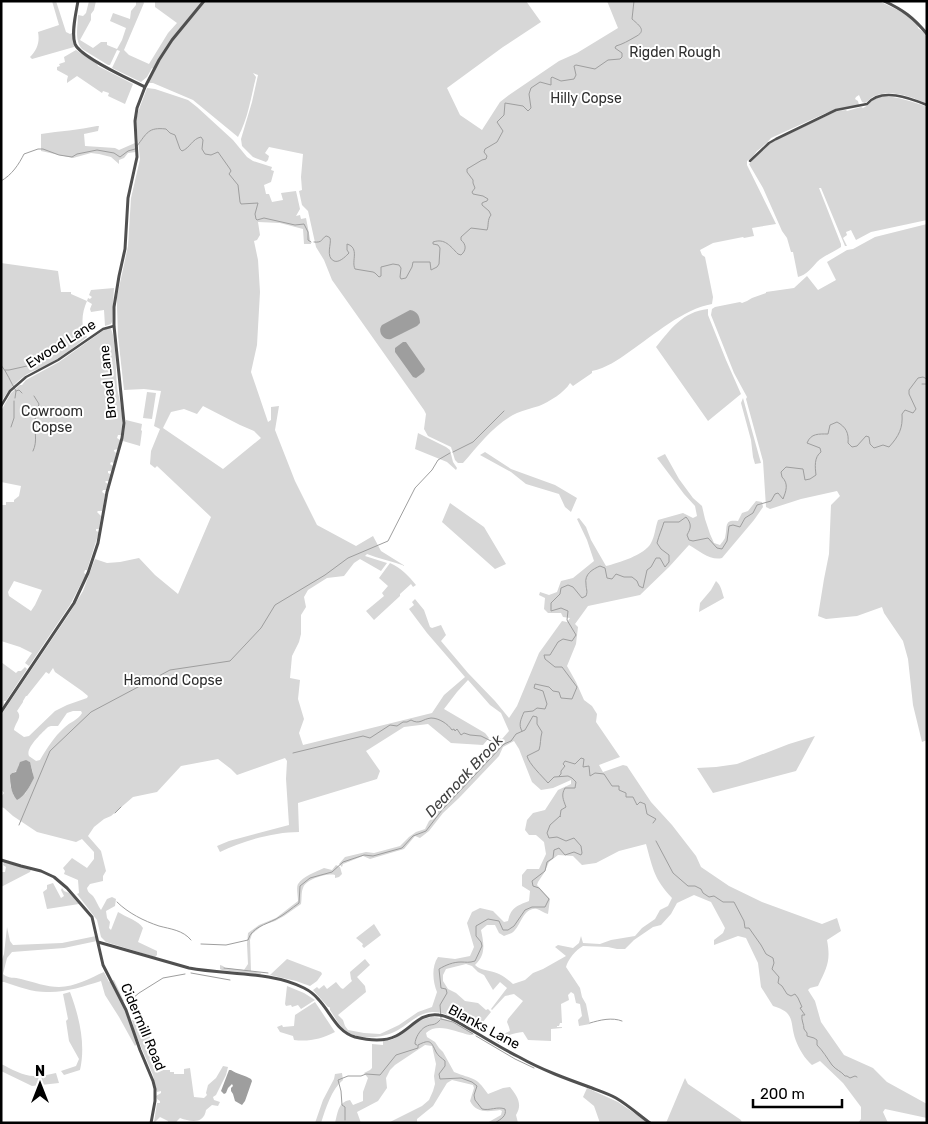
<svg xmlns="http://www.w3.org/2000/svg" width="928" height="1124" font-family="Rubik,sans-serif">
<style>
.green{fill:#d7d7d7;fill-rule:evenodd}
.water{fill:#9e9e9e}
.lines{fill:none;stroke-linecap:round;stroke-linejoin:round}
.stream{stroke:#9e9e9e;stroke-width:1}
.minor{stroke:#505050;stroke-width:2.5}
.tertiary{stroke:#505050;stroke-width:3}
.labels{text-anchor:middle;dominant-baseline:central;stroke-width:4;stroke-linejoin:round;paint-order:stroke}
.park-label{font-size:14px;fill:#2e2e2e;stroke:#fff}
.street-label{font-size:14px;fill:#000;stroke:#fff}
.water-label{font-size:15px;font-style:italic;fill:#3f3f3f;stroke:#fff}
</style>
<rect width="100%" height="100%" fill="#fff"/>
<path class="green" d="M52 1H56L66 32 70 34 72 33 74 47 32 59 30 57C37 50 40 42 38 32L59 25Z
M89 1H96L94 10 91 14V20L80 40 93 48 101 42H107V45L117 49 122 40 126 28 110 21 113 13 130 19 131 11 136 5V1H143L144 3 124 50 129 55 149 64 168 33 177 23 155 7V1H526L541 22 503 47 447 88 460 115 482 130 500 102 509 95 559 61 577 53 618 28 607 1H879L904 13 917 23 918 28 927 35V104C913 97 890 89 875 96 871 97 868 101 865 103L862 102 859 95 856 97 855 99 858 101 859 105 826 113 771 138C767 143 762 147 757 151 754 155 752 158 747 161V165L776 224 752 228 754 236 744 238 743 237 713 243 700 250 702 255 705 257 713 297 712 304C683 309 654 335 629 352 618 360 606 368 592 371V373L573 386 570 383C565 392 549 402 539 406 532 408 524 410 517 413 495 423 479 445 463 463H458L455 460 451 447 428 436 424 429 426 414 424 410 332 280 324 260 316 247 308 211 302 205 299 191 302 190 301 177 303 154 269 147 265 153 269 156 268 160 266 162 253 157 242 146 241 139 252 102 258 75 253 73 256 77C251 97 248 119 238 137L193 100 153 83H148L155 70 152 68 147 77 141 82 112 68 120 51 117 50 110 65H108L82 49C74 40 78 26 78 15L83 16 86 13Z
M76 50 97 64 98 66 133 84 125 104 108 96 109 93 103 91 102 93 77 76 67 83V80L68 76 57 70V67L60 66 59 64 65 62 64 57Z
M147 88 155 89 188 100 197 107 233 140 247 157 253 161 272 167 271 170 274 171 271 182 264 185 266 194H269L272 202 283 200 281 193 296 191 300 209 296 216 300 215 301 219 306 218 311 244H304L303 229 280 223 258 222 260 235 257 240 254 241 258 260 260 292 257 345 251 372 268 422 271 420V407L279 406 275 430 295 481 317 525 356 546 373 536 381 551 405 566C392 561 379 559 367 554L365 556 387 563 381 571 360 559 354 563 344 576 327 578 308 590 304 597 306 607 301 615V634L299 642 292 656 290 678 300 680 298 699 304 719 299 733 303 745 432 713 444 695 465 677 427 633 409 609 414 605 412 602 415 599 424 610 430 627 432 628 441 625 446 635 441 641 468 673 495 701 509 718 517 706 539 653 562 621 567 622 570 618 563 617 561 613H548L544 609 545 598 539 595 540 592 549 595 557 592 561 581 573 578 594 561 587 540 577 519 579 518 586 527 591 540 606 566C618 563 645 555 651 543 655 536 655 528 658 520L683 513 693 518 697 516 695 506 684 494 657 458 665 454 679 479 693 498 702 506 705 519 710 534 714 543 720 545C721 544 724 540 725 538 728 527 723 519 738 521L742 513 748 511 756 501 762 502 763 507 754 520 722 558C711 561 699 551 689 545L669 567 640 595 588 606 575 624 578 627 576 644 567 666 576 682 584 700 592 706 597 714 596 722 620 757 599 765 603 772 623 765 627 766 651 802 672 825 696 856 701 867 729 886 762 902 822 924 837 918 841 931 827 940C831 961 827 967 818 986L810 988 808 990 815 1001 821 1022 844 1055 873 1068 887 1082 927 1104V1118L885 1109 883 1112 888 1123H858L861 1119V1107L843 1083 820 1061 812 1065C805 1059 799 1049 796 1041 789 1023 797 1013 773 1006L761 987 758 963 746 938 738 936 714 945V940L723 933 725 928 711 902 694 895 677 903 671 914 661 925 653 927 634 940 625 949H617L608 947 583 946C576 950 568 959 566 967L580 988 582 997 586 1004 590 1024 579 1026 578 1020 582 1016 580 1004 576 1003 574 994 571 992 568 995 569 1000 561 1004 562 1023H560L559 1026H557V1027H562V1028L551 1029V1041L528 1040 523 1032C515 1033 507 1035 500 1039L499 1043 496 1041 497 1037 510 1031 509 1027 507 1022 508 1019 523 1001 514 994 505 996 492 1010 491 1009 507 988 500 982 493 990 484 975 478 972 472 966 466 964 446 969 443 975V981L448 989 456 993 465 1001 478 1003 486 1010 488 1009 491 1012 477 1029H475C462 1023 447 1011 432 1012 418 1013 410 1023 398 1030 385 1038 360 1041 346 1031 339 1026 335 1017 330 1010V1008L329 1007H328L313 990 317 987 319 989 324 985 327 989 336 982 341 988 343 989 352 981 351 979 350 972 365 959 370 965 357 977 365 986 366 992 338 1015 343 1020 345 1026 348 1030 364 1033 380 1034 399 1025 418 1012 432 1007 437 992C433 982 431 967 438 957L455 959 470 956 474 947 467 923 472 912 480 908 493 911 504 922 508 921C511 908 516 906 529 901L530 891 522 886V875L527 869H539L546 854 544 842 536 835H529L525 830 527 820 533 813 545 810 558 790 571 784V780L553 788 541 790 532 782 519 749 514 741 503 747 499 756 459 798 443 813 429 831 420 838 415 836 404 849 370 859 363 856 343 864 342 867 339 864 345 857 366 852 374 853 400 846 409 837 416 832 425 829 429 821 436 815 442 804 449 799 477 771 492 753 495 745 492 743 493 738H498L502 739 509 731 501 713 490 705 468 680 457 692 444 709 485 733 489 738 483 745 451 743 428 724 404 727 366 751 380 771 377 779 298 803 299 832C274 832 242 841 220 852L217 846 229 841 289 825 286 779 287 761 285 758 237 775 231 769 218 759 181 766 157 792 133 797 111 816 104 819 94 827 88 836 101 851 106 871 103 876V881L90 884 87 888C88 893 90 893 93 896 96 900 98 906 101 910L107 899 112 897 116 899 115 906 106 911 107 918 110 922 109 928 111 930 118 912C126 917 139 921 143 928L138 942 157 951V955L155 957 106 942 101 937 97 920 77 894 79 893 78 880 64 874 65 871 63 868 72 858 87 868 94 859V852L82 839 76 842 37 832 13 816 4 808 1 807V797L4 793 1 789V715L69 614 83 591 95 559 107 563 120 562 139 558 155 575 178 594 211 517 157 466 155 468 150 464 151 451 160 429 154 426 161 391 144 389 124 390 118 336 117 307V297L128 246 131 198 140 159 136 121 138 112ZM203 406 240 425 254 431 261 438 223 469 163 428 171 412 184 409 197 414ZM53 668 55 672 82 691 88 696 87 698 67 705 55 711 29 736 24 737 14 730C15 723 23 717 17 711L23 702V701L26 696H27L46 672 49 674ZM73 711H81L82 713C78 720 70 722 64 728 54 737 47 748 40 760L36 761C35 760 30 757 29 756 25 748 43 732 48 727L51 726H58L67 713ZM29 761C36 778 34 779 25 794L14 796 10 785V775L12 773 17 771 19 764ZM646 844C653 869 654 879 672 898L668 906 660 910 655 919 642 928 635 936 611 940 600 944 583 943 581 936 579 943 573 948 558 945 555 947 566 956 543 969 533 973 525 980 513 984C508 980 504 976 499 974 491 970 481 971 475 965 486 955 484 944 481 930L487 925H495L499 933 504 936C508 934 512 934 515 930 521 924 524 907 537 909 540 910 544 913 548 914L550 899 537 885 538 882 544 873 549 862 558 855 573 856 582 865 596 863 619 851Z
M882 96C898 97 912 101 927 107V220L871 232 856 240 851 230 846 232 847 235 843 238 847 246H845L821 188H819L841 244V247C834 252 823 256 817 262 812 268 806 275 798 277L793 252H791L787 238 782 231 763 188 749 164 769 144 774 141 837 111 846 110 847 111 861 107 863 108C871 104 871 99 882 96Z
M97 126H99L98 131 84 134 85 146 115 148 119 150 135 143 136 152 128 153 124 158 119 160V164L111 157 99 154 91 153 73 158 41 151V134C60 131 79 130 97 126Z
M927 224V740L922 742 913 705 908 659 903 641 884 613 882 607 857 616 826 619 818 616 824 579 829 554 831 505 840 496 837 491 801 499 770 509 766 507 763 461 746 399 747 397 734 373 711 315 712 309 715 307 740 302 742 303 747 301 752 298 766 293V292L794 288 807 276 818 290 836 280 827 262 847 250 853 249 875 237Z
M1 263 58 271 61 292H71V294L87 301C82 312 80 327 87 337 75 347 62 356 49 364 43 368 37 369 31 372 18 379 8 390 1 402Z
M114 288 112 322 111 324 105 326 104 310 91 312 90 309 92 304 87 301 88 298 90 299 92 297 89 295 91 290Z
M708 309V315L726 360 741 394 708 421 656 347C671 329 682 312 708 309Z
M110 327C117 338 115 377 118 393 120 400 121 408 122 416 122 422 122 429 121 435H118L117 438 120 440 118 449 114 450V451L116 453 114 463 111 462 110 464 113 466 111 471H108V473L110 474 109 481H106L105 482 108 484 106 490H103L102 492 105 494 102 511H98L97 512 101 516 99 529H96V531L99 532 87 570H85L84 573 86 574 70 605 29 666 25 663 32 653 20 647 1 641V505H6V502H14V500L19 496 21 486 1 482 2 409 11 393 20 385H22L26 380 59 362 104 330ZM14 581 42 590 35 605 31 611 9 596 8 592Z
M147 392 156 393 152 419 143 418Z
M743 398 759 456 761 463 755 464 753 457 751 440 741 403Z
M126 420 142 424 141 430 142 431 140 446 123 441Z
M418 433 446 447 450 450 453 462 457 468 456 470 447 462 415 449Z
M485 452 511 469 555 485 577 498 571 512 565 507 559 494 526 484 511 472 480 455Z
M450 503 484 527 506 564 495 569 442 522Z
M390 563C401 568 409 576 416 585L413 587 411 584 400 594V596L374 620 366 611 384 596 382 593 388 586 379 578Z
M716 581C721 585 722 592 724 598L699 612 700 603 711 590Z
M1 662 16 673 18 671H21L25 667 27 669 6 701H4V705L1 708Z
M815 736 796 771 713 793 697 768 716 767 737 764 789 744Z
M4 862 31 870 30 872 1 887V872H5L6 867 3 865Z
M336 865 340 867 342 874 339 877 335 878V875C327 873 306 879 303 888 301 892 302 899 301 904L284 916 275 921 263 925 252 934 250 940 251 971 261 973 260 975 222 970 220 969V965L223 966 225 968 244 970 248 964 247 944 248 933 259 925 276 918 298 901C298 896 296 888 298 884 303 876 316 872 324 868L332 870Z
M53 883 61 898 64 896 61 890 62 888 64 891 69 893 79 904 47 909 43 892 47 889V885Z
M374 924 381 935 364 948 362 946 363 944 356 938Z
M7 927 10 941 13 945 62 943 96 936 97 941 64 948 12 952 7 958 3 974C8 979 15 977 21 979 33 982 47 987 59 987 75 987 90 978 104 972L109 982 114 980 124 1001 121 1003 127 1014 137 1044 135 1046 119 1017 105 995 101 981C85 986 67 992 50 992 35 993 19 987 4 982H1V962L4 954Z
M287 959 321 972 322 974 317 981 310 986 296 981 270 975Z
M287 986 304 993 315 1000 301 1009 298 1005 292 1007 291 1005 286 1006 285 1004Z
M70 992C79 1016 86 1044 80 1070L64 1075 61 1071 76 1066 79 1059 69 1041 66 1021 68 1019 63 994Z
M315 1002 335 1032C321 1039 309 1042 294 1040L293 1036 280 1032 277 1027 282 1025 283 1027 294 1026 295 1015Z
M431 1017C447 1017 459 1025 473 1033L472 1035H470C456 1032 437 1022 426 1033L427 1037 435 1042 439 1048 443 1052 454 1072C473 1080 475 1075 488 1094L503 1088 510 1087C517 1096 523 1104 516 1115L518 1123H487L501 1115 502 1111 500 1110C487 1112 476 1113 470 1101L474 1088 473 1085 452 1080 447 1083 433 1106 417 1119V1123H388L422 1106 429 1100 433 1091 435 1084 434 1076 436 1064 432 1046 425 1045 395 1065 390 1070 386 1078 387 1088 378 1101 357 1112 361 1123H335C338 1112 338 1102 350 1100L353 1105 363 1101V1092L368 1078 364 1073 370 1070 372 1068V1044L383 1045V1041C399 1041 407 1028 419 1021 423 1019 427 1018 431 1017Z
M132 1020H134L149 1033 155 1058 154 1062 157 1070H170V1072H174V1074H184V1069L190 1068 194 1097 204 1098 207 1095 206 1093 208 1085 216 1078 223 1066 228 1067 226 1075 216 1095 213 1097 214 1100 220 1102 218 1106 212 1105 206 1110C204 1124 191 1122 180 1118L177 1121 176 1123H168V1121L160 1117 155 1122H154L157 1103H160V1101L157 1099 156 1096 161 1093V1091L157 1092 156 1090 153 1075 134 1030Z
M1 1064C12 1069 24 1077 36 1076 43 1076 50 1074 56 1073L59 1083 32 1086 1 1071Z
M342 1073 343 1080C331 1090 326 1108 321 1123H315L323 1100 334 1079 335 1074Z
M685 1078 688 1084 741 1120 742 1123H666Z
M587 1088 618 1102 646 1121 644 1123H600L594 1106 583 1097Z"/>
<path class="water" d="M410 310C417 311 420 316 420 323L417 326 391 339C383 341 377 331 382 325Z
M403 342H406L425 369 424 372 416 378 413 377 395 352V348Z
M26 760 30 762 34 778C30 786 25 796 17 800 11 793 10 784 10 775L12 773 16 772 20 762Z
M229 1070H231C236 1074 245 1075 251 1079L252 1081 245 1101 242 1105 235 1101 233 1094 231 1091V1088L233 1086 232 1084 228 1088 226 1093 224 1094 221 1091Z"/>
<g class="lines">
<path class="stream" d="M137 146C147 133 148 127 166 129L170 133 175 135 180 149 182 151C190 148 192 139 201 137L203 140 202 149 205 154 211 155 218 152 230 169 231 171 229 174 238 185 240 202 241 204 258 203 255 214 256 219 257 220 264 218 295 225 304 224 308 232V240L311 242
M1 181C12 175 19 164 24 154L38 149H43L59 155 72 157 77 154 97 150 114 153 120 157 128 151 135 149
M314 242C323 243 321 239 326 236 327 236 329 237 330 238 332 243 325 257 334 261 339 263 345 257 348 254L349 253 347 250V244C360 248 351 261 355 269L373 272 375 273 379 277 381 276V267L393 264 399 265 401 268 400 277 401 279 406 278 412 267 413 262H430L431 270 437 267 439 264 440 248 438 245 433 244V242C445 238 450 246 458 254L461 255C467 250 466 244 461 240V237L471 228 487 230C489 225 487 220 491 215L489 211 482 205V203L484 202 487 201 488 199 483 196 473 194 472 192 475 188 473 183V180L467 172V169L482 160 486 159 487 156 484 152 485 149 497 142 503 131 497 122 504 115 505 103 523 106 528 111 531 108 529 94 531 88 540 82 551 85V78L552 77 561 81 574 79 576 75 574 66 576 65 595 69 608 60 620 59 622 57V53L615 48 616 46C623 44 628 41 635 37 647 31 640 26 632 19L634 1
M1 365C7 372 11 383 16 391L15 398
M5 370H9L36 364 41 361
M922 384H927
M16 391 19 390 22 393
M11 427 14 418V401
M33 451C38 441 34 431 35 421 35 416 37 410 39 404L34 396
M453 452 473 442 504 411
M522 731C518 725 521 719 524 712L533 711 537 708 545 709 547 704 543 691 534 688 535 684 549 687 553 691 559 692 561 698 572 699 577 687 562 667H555L545 659 544 655H550L558 642 563 639 572 641 576 635 567 620 568 611 561 608 551 611V603L560 594 561 588 568 585 573 587 582 598 586 596C588 591 586 589 586 584 584 574 593 569 600 566L605 568 607 578 612 579 616 574 624 577H632L637 581 639 586 643 588 647 570 651 567 656 558H660L665 567 669 562V555L661 549 657 543C659 535 662 529 664 522H679L686 517C692 524 691 528 687 535L689 540 693 541 708 538 717 548 722 549 727 541 729 526 733 525 740 527 745 518 753 513 757 505 771 501 775 494 778 493 783 499C786 491 789 484 782 477L781 472 786 467 803 469 805 480 810 479 816 475C815 467 814 457 821 452L820 448 807 443C811 433 819 434 828 434L830 425 837 422C846 427 849 433 848 443L852 447 857 446 866 436 869 437 870 444 874 448 883 445 889 447C899 436 903 428 902 414L905 410 913 413 916 409 909 394V390L918 378 923 377 927 379
M293 753 363 736 370 738 390 725 397 726 403 722H407L411 720C420 725 422 719 431 718 439 718 448 724 452 730L454 729 455 731 457 729 461 735 464 733 470 735 481 736 493 742 497 741 504 744
M559 776 561 774V771L565 766 563 764 565 761 575 764 581 758 584 759 583 767 589 766 590 776 595 773 604 774 612 786H619V790L626 793V797H633L637 805 640 802 645 804 647 814 656 819 653 823
M115 813 121 807
M19 825 50 751 91 712 170 670 230 661 261 628 275 605 325 575 348 558 388 541 415 488 432 470 438 460 450 453
M656 841 673 873 688 886H695L701 889 703 893 709 897 714 896 723 902H734L744 921 745 928H749L761 945 766 954 773 958 774 963 772 969 779 977 778 983 782 986 787 994 791 996 795 994 798 998 802 1007 800 1008 805 1015H802C801 1020 804 1024 804 1029L807 1033V1036L814 1038 817 1040V1045C823 1051 827 1058 832 1065 836 1070 841 1071 845 1076H847L850 1078 855 1076 857 1077
M117 902C128 913 144 921 159 926 170 929 183 930 191 940
M201 944 226 945 248 940C252 927 265 925 276 919 284 915 292 908 299 903L300 886 310 878 332 872 343 862 364 855 373 856 402 848 413 836 426 831 442 810 504 744 511 741 516 734 525 730 533 716 537 717V724L542 732C540 739 541 744 539 750L527 756C529 764 542 776 548 783L554 777 568 776 572 778 576 782 575 788H565C561 795 563 799 566 807L561 810 560 817V816L550 825 547 833 549 838 557 837 566 841 574 838 581 846 582 853 581 855 574 852 565 855 559 848 554 850 553 858 547 862 545 871 532 881 533 886 539 888 549 899 545 907H532L525 910 514 926 508 930H503L499 921 488 919 476 926V936L481 942 482 946 475 961C469 963 466 962 461 962 453 962 446 965 439 969L441 988 446 989 447 993 440 1005 441 1018
M224 968 268 973
M191 973 230 980
M127 1003 139 993 163 978 185 974
M441 1019 453 1022 473 1034
M590 1023C600 1020 612 1017 622 1021
M476 1036 515 1059 534 1068
M417 1045 415 1044C415 1038 420 1030 425 1027 432 1023 434 1027 440 1020
M345 1120V1107L342 1105 341 1091 338 1080 348 1076H361L366 1074 380 1075 396 1055 418 1048V1045C430 1039 431 1041 436 1052 438 1056 442 1058 445 1061V1066L439 1074 440 1079 461 1078 472 1082 477 1086 474 1095 475 1100 482 1109C490 1111 497 1106 505 1109 507 1116 501 1119 495 1123"/>
<path class="minor" d="M750 161 769 143 776 139 836 110 867 104C881 87 910 98 927 105
M1 406 10 391 26 377 58 360 103 329 114 326"/>
<path class="tertiary" d="M78 1C76 13 71 33 75 44 80 57 131 80 145 87
M884 1C903 10 913 17 927 34
M1 712 74 603 88 573 98 543 107 492 122 438 124 423 114 326V307L119 276 125 249 128 198 137 157 135 121 137 108 145 87 159 60 172 40 204 1
M1 860 21 866 41 871 54 877 67 888 92 917 103 965 126 1010 140 1050 153 1081 155 1089V1101L151 1123
M98 942 189 968C226 975 271 971 304 988 310 991 315 995 319 1000 331 1013 337 1032 355 1037 367 1040 384 1042 396 1036 411 1029 420 1012 439 1015 449 1016 458 1022 466 1027 484 1037 501 1048 519 1057 542 1070 567 1079 592 1088 600 1091 609 1094 616 1098 628 1105 639 1115 650 1123"/>
</g>
<g class="labels">
<g class="park-label">
<text x="675" y="52">Rigden Rough</text>
<text x="586" y="98">Hilly Copse</text>
<text x="52" y="411">Cowroom<tspan x="52" dy="16">Copse</tspan></text>
<text x="173" y="680">Hamond Copse</text>
</g>
<g class="street-label">
<text transform="translate(61 344) rotate(-32)">Ewood Lane</text>
<text transform="translate(108 382) rotate(-96)">Broad Lane</text>
<text transform="translate(143 1027) rotate(67)">Cidermill Road</text>
<text transform="translate(484 1027) rotate(28)">Blanks Lane</text>
</g>
<g class="water-label">
<text transform="translate(464 776) rotate(-47)">Deanoak Brook</text>
</g>
</g>
<rect width="928" height="1124" fill="none" stroke="#000000" stroke-width="5"/>
<g transform="translate(40 1084)" stroke="#ffffff" stroke-width="4" paint-order="stroke">
<path d="M0-4L9 19L0 12L-9 19Z" fill="#000000"/>
<text y="-8" font-size="14" font-weight="bold" text-anchor="middle" fill="#000000">N</text>
</g>
<path d="M753 1099v8h89v-8" fill="none" stroke="#000000" stroke-width="2.5"/>
<text x="760" y="1099" font-size="15" fill="#000000" stroke="#ffffff" stroke-width="4" paint-order="stroke">200 m</text>
</svg>
